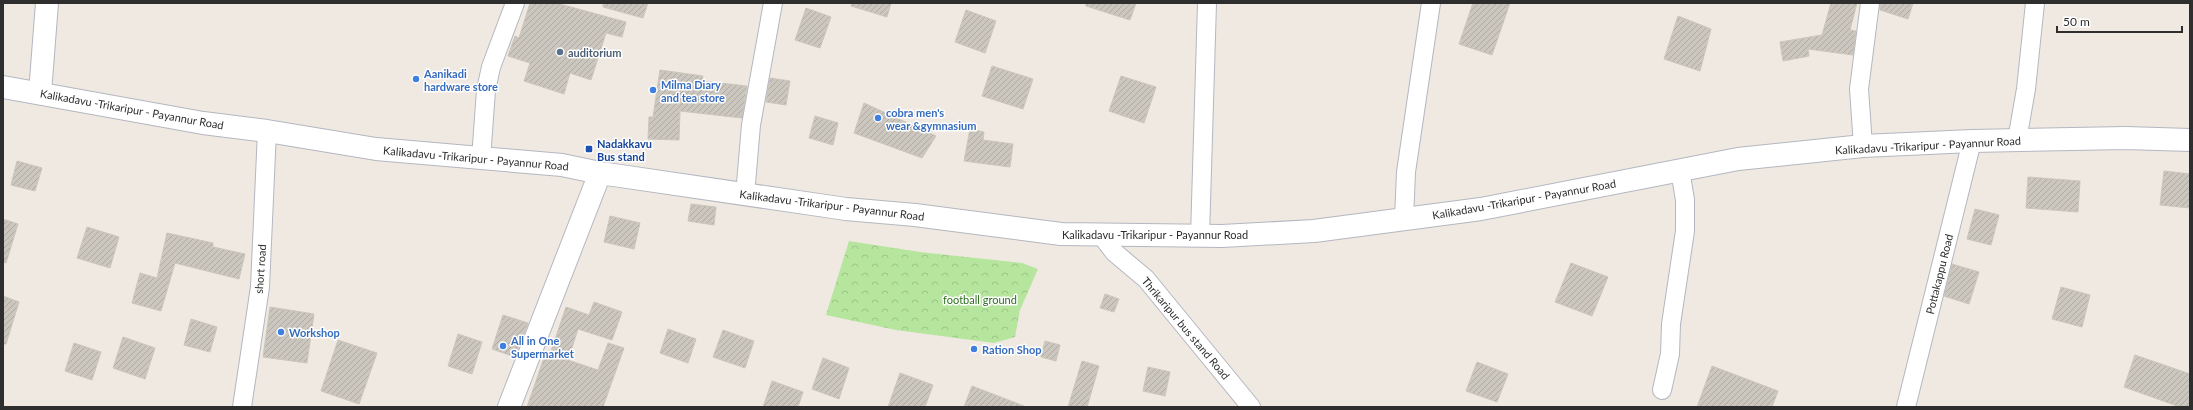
<svg xmlns="http://www.w3.org/2000/svg" width="2193" height="410" font-family="Lato,sans-serif">
<style>
.park{fill:url(#park-crowns)}
.building{fill:url(#building-hatch);stroke:#cbc5ba}
.lines{fill:none;stroke-linecap:round;stroke-linejoin:round}
.street-casing{stroke:#b4b7c1;stroke-width:20}
.secondary-casing{stroke:#b4b7c1;stroke-width:24}
.street{stroke:#fff;stroke-width:18}
.secondary{stroke:#fff;stroke-width:22}
.service-dot{fill:#5c6f8a;stroke:#fff;stroke-width:1.5}
.shop-dot{fill:#3f7fe0;stroke:#fff;stroke-width:1.5}
.transit-dot{fill:#1a4fb4;stroke:#fff;stroke-width:1.5}
.labels{text-anchor:middle;dominant-baseline:central;stroke-width:3;stroke-linejoin:round;paint-order:stroke}
.service-label{font-size:11px;font-weight:bold;fill:#4e5e75;stroke:#fff;text-anchor:start}
.shop-label{font-size:11px;font-weight:bold;fill:#366cbe;stroke:#fff;text-anchor:start}
.street-label{font-size:11px;fill:#2e2e2e;stroke:#fff}
.transit-label{font-size:11px;font-weight:bold;fill:#164399;stroke:#fff;text-anchor:start}
.park-label{font-size:11px;fill:#2c6e1b;stroke:#fff}
</style>
<defs>
<pattern id="park-crowns" width="20" height="18" patternUnits="userSpaceOnUse"><rect width="20" height="18" fill="#b6e59e"/><path d="M2 6a3 3 0 1 1 6 0M12 15a3 3 0 1 1 6 0" fill="none" stroke="#9dc588"/></pattern>
<pattern id="building-hatch" width="6" height="6" patternUnits="userSpaceOnUse"><rect width="6" height="6" fill="#cbc7bf"/><path d="M-1 1l2-2M0 6l6-6M5 7l2-2" fill="none" stroke="#afaba4"/></pattern>
</defs>
<rect width="100%" height="100%" fill="#efe9e1"/>
<path class="park" d="M849 241 920 252 1022 263 1038 269 1020 310 1015 337 994 343 896 330 826 315Z"/>
<path class="building" d="M530 3H556L626 22 622 37 606 33 591 80 570 73 564 94 524 81 530 63 508 56 515 36 519 38Z
M603 3H648L643 18 603 7Z
M852 3H891L887 17 851 6Z
M1086 3H1136L1130 20 1086 6Z
M1473 3H1510L1492 55 1459 44Z
M1831 3H1857L1850 30 1856 31 1853 55 1808 49 1809 56 1783 61 1780 42 1822 35Z
M1880 3H1913L1908 19 1880 10Z
M806 8 831 17 820 48 795 40Z
M966 10 996 21 985 53 955 42Z
M1678 16 1711 29 1700 71 1664 59Z
M992 66 1033 79 1023 109 982 96Z
M660 70 703 76 702 81 747 86 742 118 680 111 679 140 648 139 649 117H653Z
M1121 76 1156 87 1144 123 1109 111Z
M770 78 790 81 786 105 766 102Z
M864 103 936 136 922 158 854 133Z
M815 116 838 123 833 145 809 138Z
M970 129 984 132 983 140 1013 144 1010 167 964 161Z
M17 161 42 168 35 191 11 185Z
M2164 171 2190 174V208L2160 205Z
M2028 177 2080 181 2078 212 2026 208Z
M691 204 716 207 714 225 688 221Z
M1975 209 1999 215 1991 245 1967 239Z
M610 216 640 223 634 249 604 242Z
M3 219 18 224 6 263 3 262Z
M87 227 119 237 110 268 77 258Z
M167 233 213 243V247L245 254 239 279 175 263 161 311 132 303 140 273 157 278Z
M1571 263 1608 277 1592 316 1555 302Z
M1952 264 1979 272 1969 304 1944 296Z
M2061 287 2090 295 2082 327 2052 319Z
M1105 294 1119 299 1114 312 1100 308Z
M3 296 19 302 6 344H3Z
M594 302 622 312 612 340 578 329 568 360 598 370 608 343 624 348 603 407H527L546 352 550 354 566 307 589 315Z
M270 307 314 314 307 363 263 357Z
M503 315 528 323 515 357 492 349Z
M191 319 217 327 210 352 184 345Z
M668 329 696 339 688 363 660 353Z
M723 330 754 341 745 368 713 357Z
M458 334 482 342 472 374 448 366Z
M123 337 155 348 145 379 113 368Z
M338 340 377 353 359 404 321 391Z
M1045 341 1060 345 1056 361 1041 357Z
M74 343 101 352 92 380 65 371Z
M2135 355 2190 374V407H2180L2124 387Z
M823 358 849 368 839 399 812 389Z
M1082 361 1099 366 1087 407H1068Z
M1477 362 1508 374 1497 402 1466 391Z
M1712 366 1778 391 1772 407H1697Z
M1148 367 1170 372 1165 396 1143 391Z
M900 373 933 385 925 407H888Z
M772 381 803 392 798 407H763Z
M972 386 1024 406V407H964Z"/>
<g class="lines">
<g class="street-casing">
<path id="street" d="M2017 140 2026 89 2035 3
M1863 146 1859 89 1870 3
M481 159 486 90 491 67 515 3
M745 195 751 125 773 3
M1404 219 1406 172 1431 3
M1101 235 1114 252 1146 279 1251 407
M1200 236 1207 3
M1662 390 1670 354 1671 324 1685 231V200L1680 170
M242 407 260 287 267 131
M1906 407 1972 141"/>
</g>
<g class="secondary-casing">
<path id="secondary" d="M3 87 203 123 267 131 376 149 562 165 600 173 846 209 915 215 1061 234 1222 236 1314 231 1481 209 1738 159 1863 146 1972 141 2126 138 2190 140
M40 93 47 3
M509 407 600 173"/>
</g>
<use href="#street" class="street"/>
<use href="#secondary" class="secondary"/>
</g>
<circle class="service-dot" cx="560" cy="52" r="4"/>
<g class="shop-dot">
<circle cx="416" cy="79" r="4"/>
<circle cx="653" cy="90" r="4"/>
<circle cx="878" cy="118" r="4"/>
<circle cx="281" cy="332" r="4"/>
<circle cx="503" cy="346" r="4"/>
<circle cx="974" cy="349" r="4"/>
</g>
<rect class="transit-dot" x="585" y="145" width="8" height="8" rx="2"/>
<g class="labels">
<g class="service-label">
<text x="568" y="52">auditorium</text>
</g>
<g class="shop-label">
<text x="424" y="73">Aanikadi<tspan x="424" dy="13">hardware store</tspan></text>
<text x="661" y="84">Milma Diary<tspan x="661" dy="13">and tea store</tspan></text>
<text x="886" y="112">cobra men's<tspan x="886" dy="13">wear &amp;gymnasium</tspan></text>
<text x="289" y="332">Workshop</text>
<text x="511" y="340">All in One<tspan x="511" dy="13">Supermarket</tspan></text>
<text x="982" y="349">Ration Shop</text>
</g>
<g class="street-label">
<text transform="translate(132 109) rotate(10)">Kalikadavu -Trikaripur - Payannur Road</text>
<text transform="translate(1928 145) rotate(-3)">Kalikadavu -Trikaripur - Payannur Road</text>
<text transform="translate(476 158) rotate(5)">Kalikadavu -Trikaripur - Payannur Road</text>
<text transform="translate(1524 199) rotate(-10)">Kalikadavu -Trikaripur - Payannur Road</text>
<text transform="translate(832 205) rotate(7)">Kalikadavu -Trikaripur - Payannur Road</text>
<text x="1155" y="234">Kalikadavu -Trikaripur - Payannur Road</text>
<text transform="translate(260 269) rotate(-86)">short road</text>
<text transform="translate(1939 274) rotate(-76)">Pottakappu Road</text>
<text transform="translate(1186 328) rotate(50)">Thrikaripur bus stand Road</text>
</g>
<g class="transit-label">
<text x="597" y="143">Nadakkavu<tspan x="597" dy="13">Bus stand</tspan></text>
</g>
<g class="park-label">
<text x="980" y="299">football ground</text>
</g>
</g>
<rect width="2193" height="410" fill="none" stroke="#2e2e2e" stroke-width="8"/>
<path d="M2057 26v6h125v-6" fill="none" stroke="#2e2e2e" stroke-width="2"/>
<text x="2063" y="26" font-size="12" fill="#2e2e2e" stroke="#ffffff" stroke-width="3" paint-order="stroke">50 m</text>
</svg>
